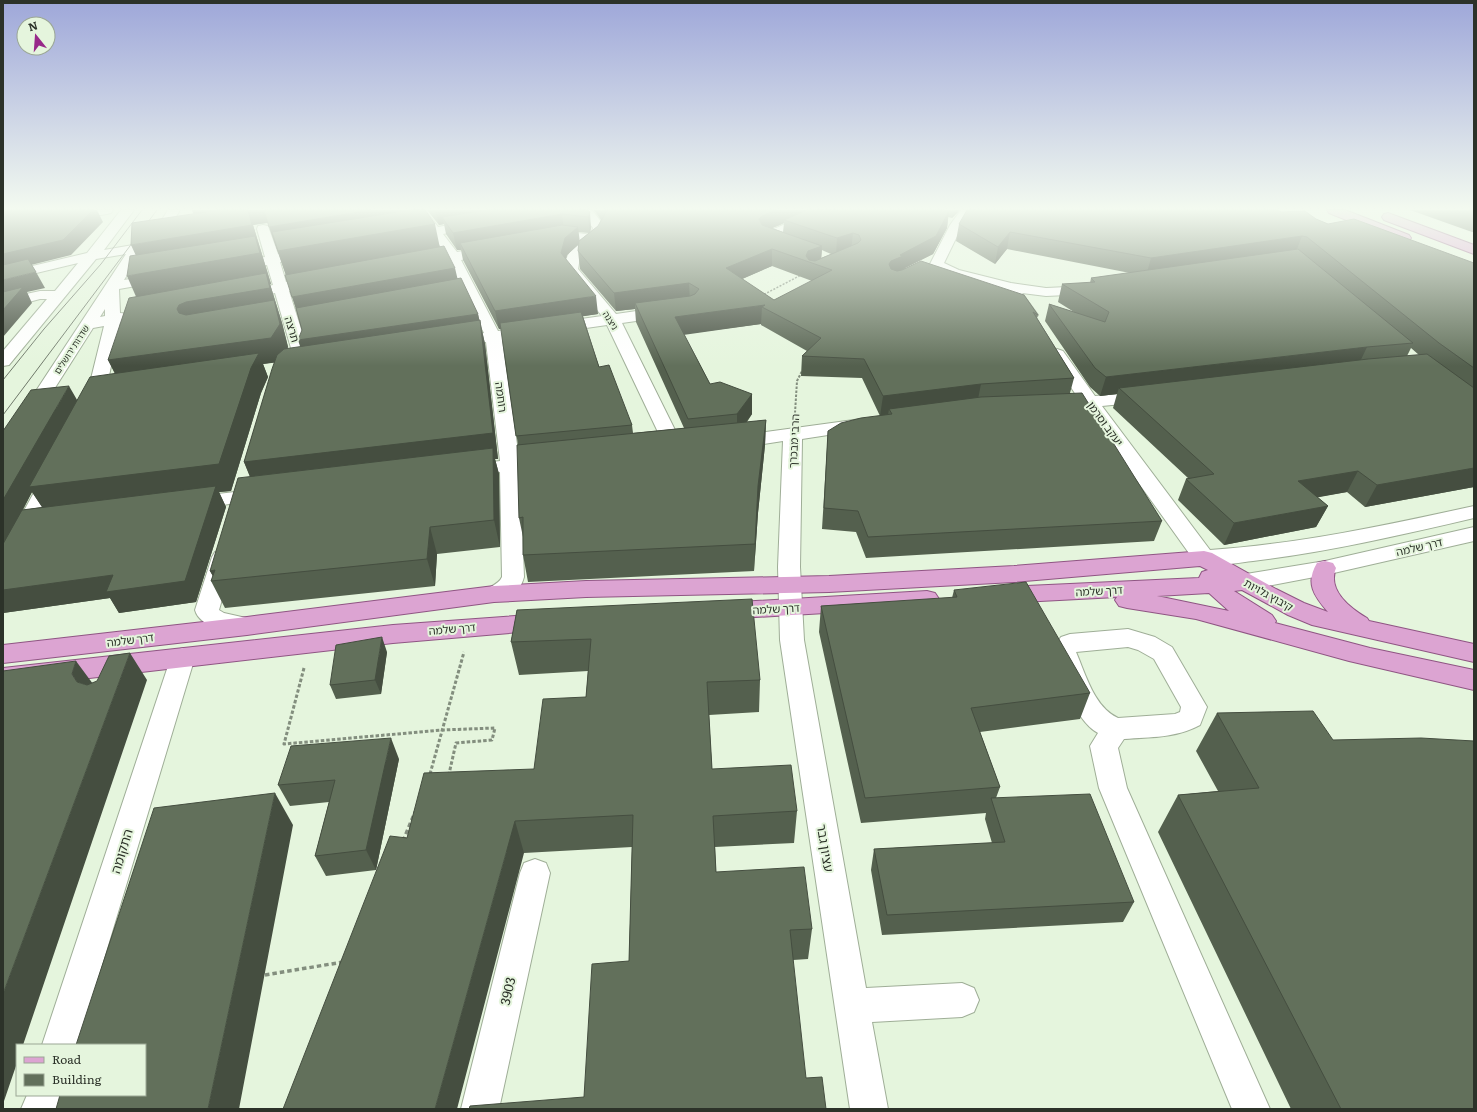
<svg xmlns="http://www.w3.org/2000/svg" width="1477" height="1112" font-family="Literata,'Noto Sans Hebrew',serif">
<style>
.lines{fill:none;stroke-linecap:round;stroke-linejoin:round}
.minor-casing{stroke:#9fae97;stroke-width:2}
.major-casing{stroke:#8f5583;stroke-width:2}
.path-far3{stroke:#838e7e;stroke-width:1.5;stroke-dasharray:2 1.5;stroke-linecap:butt}
.path-far2{stroke:#838e7e;stroke-width:2;stroke-dasharray:2.5 1.5;stroke-linecap:butt}
.path-far1{stroke:#838e7e;stroke-width:3;stroke-dasharray:3.5 2;stroke-linecap:butt}
.path{stroke:#838e7e;stroke-width:3.5;stroke-dasharray:4.5 3;stroke-linecap:butt}
.minor{fill:#fff;fill-rule:evenodd}
.major{fill:#dca4d2;fill-rule:evenodd}
.tram{stroke:#6e7869;stroke-width:1}
.wall{fill:#54604e;fill-rule:evenodd}
.shaded-wall{fill:#454e40}
.building{fill:#62705b;stroke:#454e40;fill-rule:evenodd}
.labels{text-anchor:middle;dominant-baseline:central;stroke-width:4;stroke-linejoin:round;paint-order:stroke}
.far-street-label{font-size:9px;fill:#2c3229;stroke:#e5f5dd}
.street-label{font-size:11px;fill:#2c3229;stroke:#e5f5dd}
.near-street-label{font-size:13px;fill:#2c3229;stroke:#e5f5dd}
</style>
<rect width="100%" height="100%" fill="#e5f5dd"/>
<g class="lines">
<g class="minor-casing">
<path id="minor" d="M81 210H113L111 213 107 214 74 219 70 218 68 215 70 212Z
M121 210H134L104 250 162 240 167 241 169 244 167 247 141 252 124 280 159 274 164 275 166 278 164 281 159 282 119 289 120 313 130 314 133 317 130 320 120 323 105 395 97 409 91 410 85 409 82 405 87 395 104 326 93 328 46 402 10 453 3 455V436L30 400 126 254 96 259 9 365 3 366V351L47 299H40L3 309V299L40 291H55L78 263 3 281V273L87 253ZM105 309V316L100 317Z
M168 210H180L172 223 171 230 183 234 185 237 183 240C174 242 163 238 159 230L160 223Z
M413 210H425L438 227 475 220 480 221 481 224 480 227 443 234 457 252 491 246 496 247 498 250 496 253 461 260 498 331 602 316 564 269C567 252 570 251 583 242 571 240 555 244 544 242L542 239 544 236C560 232 575 232 591 235L593 228 579 210H592L606 228C603 243 590 248 580 257L578 269 616 314 664 307 669 309 672 312 669 315 664 317 622 323 675 430 683 448 680 452 673 454 666 452 657 430 607 325 502 340 519 458 547 455 554 457 557 461 554 465 520 470 524 577C520 594 502 604 486 600L482 594C487 586 498 586 502 577L500 472 468 476 461 474 458 470 461 466 500 461 486 342 453 347 447 345 445 342 447 339 484 333 449 262 421 267 416 266 414 263 416 260 444 255 431 236 408 240 403 239 401 236 403 233 426 229Z
M818 210H835L833 213 772 240H762L760 237 762 234Z
M961 210H974L962 226 944 263 959 270 1011 283 1046 288 1089 286 1094 287 1096 290 1094 293 1089 294 1046 296 1022 293 1038 315 1035 318 1030 320 1025 318 1006 290C988 286 940 278 930 264L950 225Z
M263 225 268 226 269 229 278 254 309 249 314 250 316 253 314 256 280 262 286 282 318 277 323 278 325 281 323 284 289 291 307 348C303 361 292 378 277 375L275 371 288 356 291 348 275 293 242 299 237 298 235 295 237 292 273 285 267 265 235 270 230 269 228 266 230 263 265 257 257 229 258 226Z
M1057 349 1063 351 1095 396 1146 392 1152 393 1155 397 1152 401 1102 406 1210 550C1299 544 1387 525 1474 506V518C1401 535 1328 552 1253 561 1235 563 1214 568 1196 563L1085 408 1060 410 1054 409 1051 405 1054 401 1078 398 1049 354 1051 351Z
M861 419 867 421 870 425 867 429 802 439 800 567 804 640 866 988 962 983 974 988 979 1000 974 1012 962 1017 872 1022 888 1109H850L780 640 778 567 783 441 737 448 730 446 728 442 730 438 737 436Z
M53 470 60 472 63 476 14 569 11 574 3 576V549L43 476 46 472Z
M261 489 268 491 271 495 268 499 192 509 185 507 182 503 185 499 192 497Z
M1474 527V541L1325 575 1246 590 1238 587 1235 582 1238 577 1246 574 1325 561Z
M223 550 231 552 234 557 219 610 224 613 255 620 259 626 255 632C239 637 200 629 195 610L212 557 215 552Z
M1128 629 1155 637 1172 647 1207 707 1200 725C1176 738 1151 737 1124 739L1118 748 1127 788 1270 1109H1232L1099 788 1090 746 1098 733C1075 721 1061 675 1051 651L1061 637 1070 634ZM1128 647 1138 650 1154 659 1181 707 1180 712 1175 714 1118 718C1094 707 1086 675 1076 652Z
M183 648 192 651 195 657 78 1045H42L171 657 174 651Z
M535 859 546 863 550 873 499 1109H461L520 873 524 863Z
M27 1095H63L59 1109H21Z"/>
</g>
<g class="major-casing">
<path id="major" d="M1327 210H1345L1409 235 1411 238 1409 241H1399L1329 213Z
M1388 213 1474 245V254L1384 220 1382 217 1384 214Z
M1204 551 1212 553 1276 589 1304 603 1328 612C1314 596 1305 583 1317 563L1325 561 1333 563 1336 568C1327 590 1350 608 1367 618L1369 621 1474 644V662L1312 625 1288 615 1242 590 1234 591 1272 615 1276 621 1275 623 1370 648 1474 670V690L1349 661 1196 619 1127 608 1119 606 1115 600 1117 597 1004 603 996 601 992 595 996 589 1004 587 1199 578 1202 572 1208 570 1200 566 1014 582 829 592 586 597 494 602 247 635 3 663V645L247 617 494 586 586 581 829 576 1014 566ZM1209 593 1229 611 1157 596Z
M927 591 935 593 939 599 935 605 927 607 722 619 714 617 710 611 714 605 722 603Z
M544 614 552 616 556 622 552 628 544 630 393 643 3 688V668L393 625Z"/>
</g>
<path class="path-far3" d="M761 296 801 275"/>
<path class="path-far2" d="M795 413 797 381 802 371"/>
<path class="path-far1" d="M304 668 284 744 442 730 495 728 492 740 456 743 449 774
M430 774 464 652"/>
<path class="path" d="M403 841 415 812
M265 975 343 962"/>
<use href="#minor" class="minor"/>
<use href="#major" class="major"/>
<path class="tram" d="M3 380 44 329 101 264 142 210
M3 415 157 210"/>
</g>
<path class="wall" d="M192 210H425L440 247 457 279 478 314 479 320H480L485 344 498 459H495L499 474 500 547 437 554 435 586 225 608 211 581 213 576 210 571 250 477 244 462 275 362 263 364 268 377 261 393 231 491 219 492 226 507 196 602 119 613 110 598 3 613V431L77 400 115 374 108 360 136 296V255L194 214ZM268 223 286 275 302 330 300 347 287 349 288 347 282 323 270 284H271L253 225ZM32 492 42 507 23 510Z
M427 210H588L591 228 590 232 598 226 601 220 594 210H960L952 218 948 217 947 228 933 254 905 268 1024 295 1038 315 1037 318 1074 378 1070 393 1162 521 1154 541 866 558 856 532 822 529 828 431 880 416 862 378 801 376 802 356 807 351 761 325V324L684 334 710 384 752 394V414L747 422 766 420 765 445 758 513 754 571 528 582 523 555V537L519 518 518 445 501 329H499L463 260 461 250H457L446 234 444 224 439 225ZM784 223 783 232 772 228 780 225ZM578 232 589 233 579 241ZM579 244 578 251 580 269 616 311 635 309 636 322 684 428 633 433 632 425 599 367 583 316 598 314 566 259 567 255ZM822 250 824 251 831 254 821 258ZM772 266 812 281 774 300 742 279Z
M1410 210H1474V232H1472Z
M1281 212 1316 219 1328 224 1474 263V487L1365 507 1347 492 1317 497 1328 506 1316 527 1224 545 1178 500 1186 479 1188 478 1113 408 1117 394 1100 396 1090 387 1045 321 1049 304 1074 312 1058 302 1062 284 1090 283 1091 278 1130 273 1007 249 995 264 956 241 959 224ZM1411 348 1419 355 1407 356Z
M954 590 1090 693 1080 719 980 732 1000 787 996 798 1134 902 1123 922 882 935 871 870 874 849 992 843 985 819 986 813 861 823 819 632 821 606 952 598Z
M517 610 760 680 759 712 709 715 712 769 797 811 794 843 715 847 716 872 812 929 808 959 793 960 584 1097 629 961 632 847 524 853 407 838 534 769 586 697 588 671 519 675 511 642Z
M387 652 381 694 336 699 330 685Z
M1217 713 1333 740 1474 1109H1291L1158 832 1178 795 1218 791 1196 751Z
M399 759 376 870 326 876 315 856 329 802 290 806 278 785Z"/>
<path class="shaded-wall" d="M93 210H97L103 222 71 255 3 272V254Z
M192 210H344L253 225 271 284H270L282 323 288 347 280 362 263 364 268 377 261 393 231 491 219 492 226 507 196 602 119 613 110 598 3 613V590L113 575 185 581 46 513 32 492 3 546V500L69 386 80 405 121 384 108 360 196 326 141 308 127 276 144 273 131 245 201 233Z
M371 210H420L435 224 441 253 288 281 269 227Z
M435 210H524L442 217 444 224 439 225Z
M776 210H814L784 220V223L761 233 759 219 762 216Z
M954 210H960L952 218Z
M949 211 947 228 933 254 901 270 889 279V264L891 261Z
M590 212 591 228 590 233 588 217Z
M562 214 564 231 460 243 461 250H457L453 233Z
M578 227 580 243 567 255 563 270 561 253 565 238Z
M1010 232 1007 249 995 264 998 247Z
M853 233 851 251 836 255 837 238Z
M1302 236 1295 254 1146 276 1151 258Z
M822 246 821 263 805 260 806 256 808 251Z
M772 249V266L726 286V268Z
M455 268 459 285 298 314 292 297Z
M36 272 45 288 27 292 32 303 3 337V280Z
M689 283 690 302 635 303V309L616 311 614 293Z
M596 296 598 314 499 329 495 311Z
M765 305 762 307 761 324 676 336 675 317Z
M478 314 485 344 498 459H495L499 474 500 547 494 520 255 488 244 462 304 358 298 340Z
M1367 347 1358 366 1119 388 1117 394 1100 396 1106 377Z
M981 384 977 404 889 409 888 415 880 416 883 396Z
M752 394V414L737 434V414Z
M766 420 765 445 758 513 754 571 755 544 758 486Z
M1474 468V487L1365 507 1377 485Z
M1358 471 1347 492 1287 503 1298 481Z
M1328 506 1316 527 1224 545 1234 523Z
M430 527 437 554 435 586 427 559Z
M215 570V580L210 571Z
M382 637 387 652 381 694 375 680Z
M130 653 147 680 23 1045H17V1063L3 1104V994Z
M76 661 96 688 77 682 72 674Z
M391 738 399 759 376 870 366 850Z
M275 793 293 825 239 1109H208Z
M515 821 524 853 457 1109H435Z"/>
<path class="building" d="M3 210H93L63 240 3 254Z
M219 210H248L252 225 131 245 132 223Z
M264 210H371L269 227Z
M410 210H425L435 224 278 251 272 232Z
M487 210H588L590 212 588 217 562 214 453 233 442 217Z
M605 210H776L762 216 759 219 762 225 822 246 808 251 806 256 809 260 815 261 858 243 861 240 859 235 853 233 837 238 784 220 807 210H945L949 211 936 236 900 255 903 256 891 261 889 264 891 269 897 271 902 270 921 261 1024 295 1038 315 1033 312 1074 378 981 384 883 396 864 359 802 356 821 338 762 307 765 305 675 317 710 384 720 382 752 394 737 414 688 419 635 303 690 296 695 294 699 289 689 283 614 293 578 251 579 241 598 226 606 212ZM772 249 832 270 774 300 726 268Z
M967 210H1278L1281 212 1305 211 1316 219 1328 224 1354 219 1474 263V368L1439 343 1307 237 1302 236 1151 258 1010 232 998 247 959 224Z
M1468 210H1474V212Z
M562 225 578 227 565 238 561 253 596 296 495 311 460 243Z
M255 236 260 253 127 276 130 256Z
M444 246 455 268 292 297 285 275Z
M1298 249 1413 343 1367 347 1106 377 1095 368 1049 304 1105 322 1109 312 1062 284 1095 282 1091 278Z
M28 259 36 272 3 280V265Z
M266 273 270 288 186 302 179 305 177 309 179 313 186 315 274 300 280 324 271 338 108 360 129 298Z
M461 278 478 314 298 340 302 330 296 308Z
M23 287 3 310V292Z
M581 312 599 367 609 365 632 425 516 436 500 323Z
M480 320 493 433 244 462 272 369 277 355 284 349Z
M259 353 251 368 219 464 29 487 90 377Z
M1427 354 1474 388V468L1377 485 1358 471 1298 481 1328 506 1234 523 1186 479 1214 474 1119 388 1368 359Z
M69 386 3 500V431L31 390Z
M1082 393 1162 521 868 537 858 511 824 508 828 431 841 423 861 418 892 414 889 409 981 397Z
M766 420 758 486 755 544 523 555V517L519 518 517 445Z
M493 448 494 520 430 527 427 559 211 581 215 570 210 571 238 478Z
M216 486 185 581 106 592 113 575 3 590V544L22 510Z
M1026 582 1090 693 971 708 1000 787 865 798 821 606 957 597 954 590Z
M752 599 760 680 707 682 712 769 791 765 797 811 713 816 716 872 804 867 812 929 790 930 806 1078 822 1077 826 1109H469L470 1106 584 1097 592 964 629 961 633 815 515 821 435 1109H283L390 836 407 838 424 773 534 769 543 699 586 697 591 639 511 642 517 610Z
M382 637 375 680 330 685 336 645Z
M130 653 3 994V671L76 661 72 674 77 682 87 685 97 681 109 656Z
M1313 711 1333 740 1421 738 1474 741V1109H1341L1178 795 1259 788 1217 713Z
M391 738 366 850 315 856 335 780 278 785 291 746Z
M275 793 208 1109H56L60 1095H145V1045H76L154 808Z
M1090 794 1134 902 887 915 874 849 1005 842 991 798Z"/>
<linearGradient id="sky" x2="0" y2="1"><stop stop-color="#9ea7d9"/><stop offset="0.57" stop-color="#f3faf0"/><stop offset="1" stop-color="#f3faf0" stop-opacity="0"/></linearGradient>
<rect width="1477" height="366" fill="url(#sky)"/>
<g class="labels">
<g class="far-street-label">
<text transform="translate(611 320) rotate(57)">ניצנה</text>
<text transform="translate(71 349) rotate(-57)">שדרות ירושלים</text>
</g>
<g class="street-label">
<text transform="translate(293 329) rotate(73)">תרצה</text>
<text transform="translate(502 397) rotate(82)">רוחמה</text>
<text transform="translate(1106 423) rotate(54)">יעקב וסרמן</text>
<text transform="translate(793 441) rotate(-87)">הרבי מבכרך</text>
<text transform="translate(1419 546) rotate(-13)">דרך שלמה</text>
<text transform="translate(1099 590) rotate(-3)">דרך שלמה</text>
<text transform="translate(1269 594) rotate(29)">קיבוץ גלויות</text>
<text transform="translate(776 608) rotate(-3)">דרך שלמה</text>
<text transform="translate(452 628) rotate(-5)">דרך שלמה</text>
<text transform="translate(130 639) rotate(-7)">דרך שלמה</text>
</g>
<g class="near-street-label">
<text transform="translate(826 848) rotate(81)">עציון גבר</text>
<text transform="translate(121 851) rotate(-73)">התקומה</text>
<text transform="translate(507 991) rotate(-77)">3903</text>
</g>
</g>
<rect width="1477" height="1112" fill="none" stroke="#2c3229" stroke-width="8"/>
<rect x="16" y="1044" width="130" height="52" fill="#e5f5dd" stroke="#9ba795"/>
<rect x="24" y="1057" width="20" height="6" fill="#dca4d2" stroke="#9ba795"/>
<text x="52" y="1064" font-size="12" fill="#2c3229">Road</text>
<rect x="24" y="1074" width="20" height="12" fill="#62705b" stroke="#9ba795"/>
<text x="52" y="1084" font-size="12" fill="#2c3229">Building</text>
<g transform="translate(36 36) rotate(343)"><circle r="19" fill="#e5f5dd" stroke="#9ba795"/>
<path d="M0-3L7 15L0 10L-7 15Z" fill="#982989"/>
<text y="-6" font-size="11" font-weight="bold" text-anchor="middle" fill="#2c3229">N</text>
</g>
</svg>
